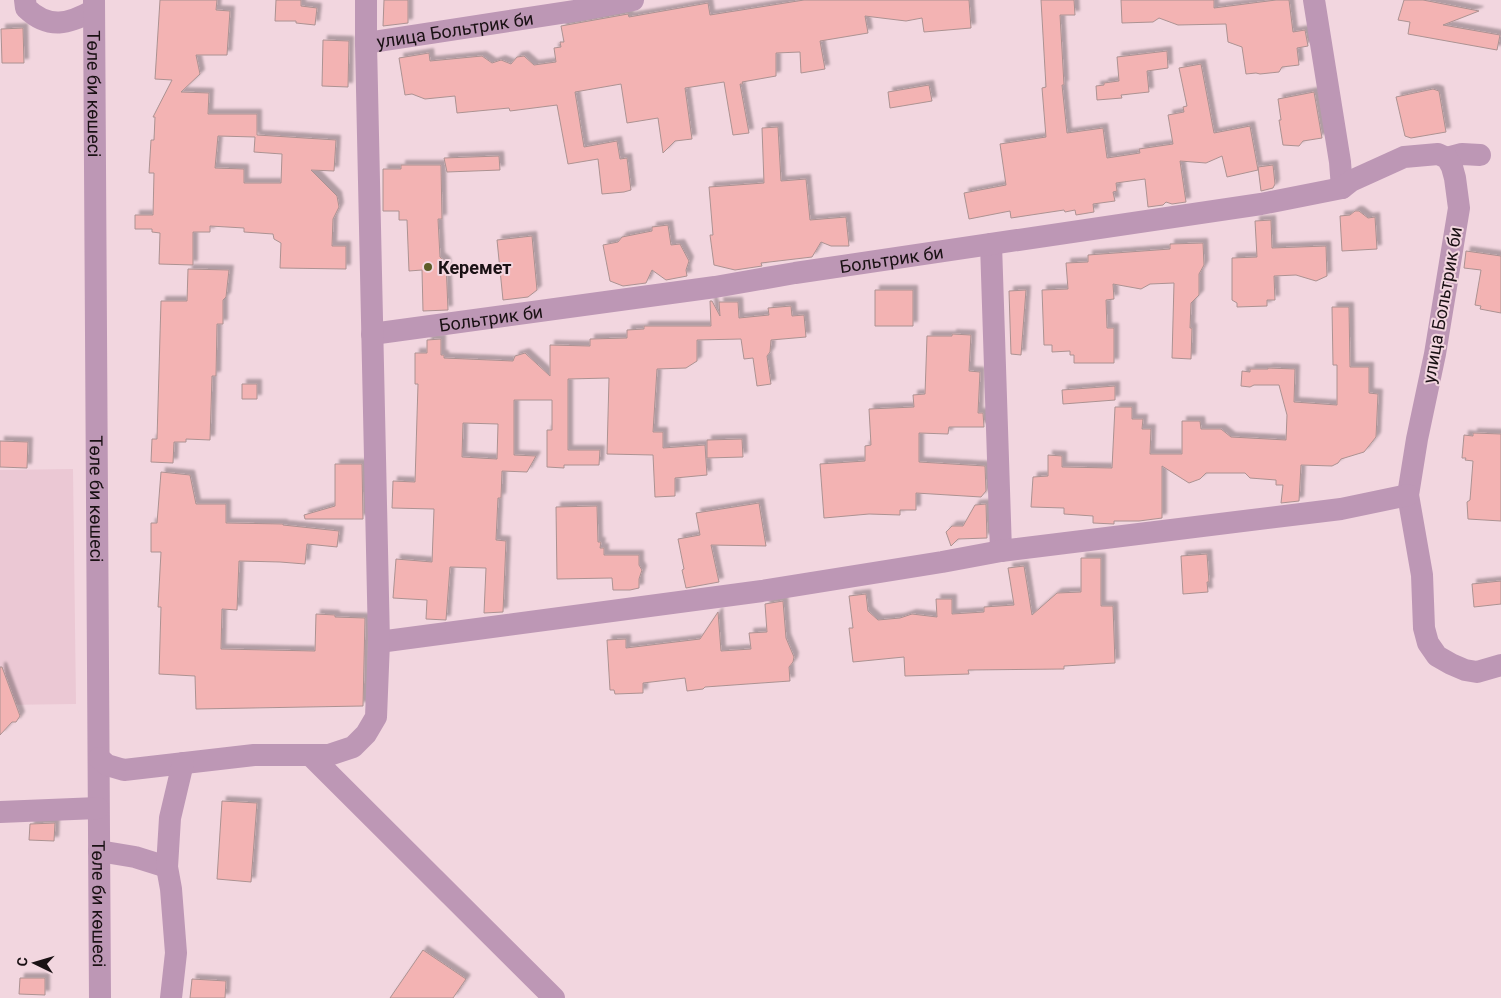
<svg xmlns="http://www.w3.org/2000/svg" width="1501" height="998" font-family="Roboto,sans-serif">
<style>
.built{fill:#ebc8d4}
.building{fill:#f3b3b3;stroke:#ac9292;fill-rule:evenodd;filter:url(#shadow)}
.lines{fill:none;stroke-linecap:round;stroke-linejoin:round}
.minor{stroke:#bd97b5;stroke-width:22}
.poi-dot{fill:#5d5c28;stroke:#f2d6df;stroke-width:2}
.labels{text-anchor:middle;dominant-baseline:central;stroke-width:4;stroke-linejoin:round;paint-order:stroke}
.street-label{font-size:18px;fill:#1a1114;stroke:#f2d6df}
.poi-label{font-size:18px;font-weight:bold;fill:#1a1114;stroke:#f2d6df;text-anchor:start}
</style>
<defs>
<filter id="shadow"><feDropShadow dx="4.5" dy="-4.5" stdDeviation="1" flood-color="#0004"/></filter>
</defs>
<rect width="100%" height="100%" fill="#f2d6df"/>
<path class="built" d="M73 469 76 704 0 705V470Z"/>
<path class="building" d="M160 0H217L216 10 230 11 227 55H196L200 74 181 92 209 93 208 114H257V135L336 140 334 171 311 170 337 196 339 207 333 219 332 246H346V269L280 268 281 243 274 239 273 234 244 232V228L210 226V232H193V265L159 264 160 233 152 232V229H135V215H153L154 173H149L151 140H154L155 117H153L172 80 155 79ZM218 136 255 137 254 152 282 154 281 183H244V169L215 168Z
M276 0H301V6L317 8 315 25 296 23V21H275Z
M384 0H408V23L383 26Z
M804 0H969L971 28 924 32 922 18 906 21 865 16 868 33 820 41 825 69 801 73 800 52 776 53V76L742 82 743 84H740L749 133 733 135 724 82 685 88 692 139 675 141 663 153 658 118 627 123 621 84 575 92 584 147 617 141 620 159 627 158 631 190 624 192 602 194 598 159 568 164 557 105 510 111 509 108 457 113 455 96 425 99 412 94 405 95 399 58 429 53 430 61 482 56 492 63 501 60 511 64 517 57 524 56 534 65 556 62 554 48 561 47 560 42H564L561 26 628 14 629 17 708 3 710 15Z
M1041 0H1074L1075 15H1060L1064 85H1062L1067 133 1103 128 1107 158 1140 153 1139 149 1173 144 1168 115 1184 112 1183 107 1187 106 1179 68 1201 64 1214 133 1250 126 1258 170 1227 177 1222 156 1206 163 1180 161 1186 202 1172 204 1166 202 1163 205 1148 207 1145 179 1116 183 1117 191 1113 192 1115 201 1093 204 1094 212 1076 215 1075 210 1065 212 1064 210 1011 218 1010 211 969 219 964 193 1006 185 1000 144 1046 137 1042 88 1046 87Z
M1121 0H1214V8L1276 0H1289L1293 32 1305 30 1308 46 1297 48 1299 65 1282 67 1279 72 1260 74 1256 73 1246 74 1242 47 1228 42 1226 24 1178 25 1159 18 1153 22 1122 23Z
M1404 0H1423L1479 11 1443 25 1500 35 1497 50 1408 34 1410 22 1398 20Z
M23 28 24 63H2L1 29Z
M323 40 349 41 348 87 322 86Z
M1167 51 1168 68 1147 71 1149 92 1121 95 1122 98 1097 100 1096 86 1104 85V83L1119 81 1117 57Z
M929 85 932 101 890 108 888 92Z
M1433 89 1439 91 1446 132 1411 138 1405 136 1396 97Z
M1314 92 1322 138 1303 141 1299 146 1283 145 1279 120H1281L1278 99Z
M778 127 781 181 806 179 810 220 846 217 849 246H831L821 242 812 257 761 263 762 266 735 270 714 265 710 235H713L709 187 764 183 762 128Z
M499 156 500 170 447 172 444 158Z
M401 165H441L442 219H438L440 257 446 262 448 310 423 311 422 270 409 271 407 220H399V211H383V169H401Z
M1273 165 1275 184 1273 188 1261 191 1258 167Z
M1355 211H1359L1368 218 1375 217 1377 249 1342 251 1340 216 1350 215Z
M1271 220 1272 248 1326 246 1327 276 1316 281 1296 275 1274 276 1275 300H1267V306L1237 307V303L1232 300V258L1257 257 1255 221Z
M668 225 671 245 680 244 689 261 686 270 687 276 666 280 652 270 646 283 623 286 610 281 603 245 618 242 622 237 652 231V227Z
M532 236 537 290 528 297 503 300 497 240Z
M1203 243 1204 265 1199 274V295L1191 303 1190 328H1192L1191 359 1172 358 1174 283 1150 284 1141 289 1113 284 1114 299 1106 300 1107 328H1114V363H1074V355H1070V351L1052 352V345H1044L1042 290 1068 289 1066 263 1088 262V255L1170 249V244Z
M1466 251 1501 256V313L1480 309 1481 306 1475 305 1481 270 1464 268Z
M188 269 229 270 226 297 223 300V324H217L216 376H212L210 440 186 439V442H174L173 463 151 462 152 439H157L161 301H187Z
M875 290H913V326H875Z
M1026 290 1021 355 1011 354 1009 291Z
M710 301H712L720 316 719 302H738L739 318 769 315 768 308 791 306 792 316 804 315 806 337 771 340 770 352 767 356 771 384 757 386 753 358 744 359 741 339 697 340V361L686 368 657 369 653 432H663V448L705 445 707 475 675 478V496L655 497 653 455 607 454 609 378 568 379V450H600L599 465H564V468L547 467V430H552V400H514V455L536 456 527 472 502 471 501 498H498L496 540 506 541 503 612 484 613 486 568 450 567 446 620 426 619 427 600 393 598 396 559 432 562 434 509 392 508 393 481 415 482 418 384H415V353H427V340L441 339V355H444V358L513 361 515 356 525 353 550 376V345L590 346V339L627 338V330L644 329V326H711ZM463 423 498 424 497 459 462 457Z
M1332 307H1349L1350 367H1369V393L1378 394 1376 437 1364 452 1341 459 1338 463 1332 466 1301 465 1299 501 1281 503 1283 485H1276V480L1250 478 1245 473H1206L1200 479 1189 483 1162 466V518L1139 521H1114V524L1093 523V516L1064 514V508L1031 507 1033 477 1048 476V455L1062 456V467L1112 468 1115 407H1132V419H1143L1142 429H1151L1150 454H1182V421H1200L1201 429H1221L1231 437 1286 440 1287 415 1279 385H1254L1250 387 1241 386 1242 371 1250 372V369H1268V368L1295 369 1294 402 1337 405V365H1333Z
M952 334 971 335 969 371 980 372 978 413H983L984 427H949L948 434 919 433V462L985 466 986 491 981 497 916 493V510H900V515L869 514 824 518 820 464 865 461V446L871 445 869 409 914 407 913 395 925 394 927 336H952Z
M242 384H257V399H242Z
M1115 386V400L1063 404 1062 390Z
M1473 433 1501 434V521L1468 519 1467 502 1470 500 1473 461 1465 460 1466 458H1462L1464 435 1473 436Z
M742 439 743 457 707 458V440Z
M0 441 28 442 27 468 0 467Z
M335 464H362L363 519H305L304 515 335 506Z
M161 472 190 475 196 504H226V523L283 524V525L339 531 337 547 307 544 305 564 280 562 239 561 237 610 222 609 221 649 315 651 316 614 335 615V617L365 618 363 706 196 709 195 676 159 674 161 607H158L161 552H151V523H157Z
M759 503 766 546 711 545 719 582 686 588 682 570 684 569 678 539 700 535 696 513Z
M986 504 987 538 958 539 951 546 946 532 952 526H963L975 505Z
M597 506 598 542H601L600 548H604V555H639V565L642 570 639 579V588L630 590H613L612 578 557 579 556 507Z
M1207 554 1209 582H1207L1208 592 1183 594 1181 556Z
M1081 558H1101V606H1113L1115 663 1064 666V669L968 670 969 674 905 676 904 657 853 662 849 628H853L849 596 866 594 868 611 878 620 900 618 912 614 937 617 936 599H952V614L984 612V607L1014 605 1008 568 1024 566 1032 615 1057 593 1081 592Z
M1501 581V604L1474 607 1472 584Z
M783 601 786 638 794 657 793 662 789 667 790 681 705 687 703 689 687 691 685 678 643 683V693L615 694 614 690H610L607 640 626 639V648L700 639 718 612 721 651 751 649 749 633 767 632 765 604Z
M0 667H2L20 716 16 722H12L0 735Z
M222 801 257 803 251 882 217 879Z
M55 823 54 841 29 840 30 824Z
M423 950 466 979 453 998H390Z
M20 978H45V995L19 994Z
M192 979 226 981 225 998H190Z"/>
<g class="lines">
<g class="minor">
<path d="M25 0 26 8C49 30 69 24 94 10"/>
<path id="s1" d="M94 0 100 998"/>
<path d="M1314 0 1340 162 1342 188"/>
<path id="s2" d="M366 43 581 10 633 0"/>
<path d="M1447 158 1462 154 1480 155"/>
<path d="M991 244 1001 551"/>
<path id="s3" d="M372 334 715 287 795 273 1261 204 1342 188 1351 181 1404 157 1438 154 1447 158 1452 167 1455 178 1459 208 1435 354 1417 439 1408 495 1422 575 1424 628 1428 643 1437 656 1451 664 1465 670 1477 672 1501 665"/>
<path d="M379 642 762 591 942 562 1001 551 1341 509 1408 495"/>
<path d="M310 755 554 998"/>
<path d="M99 758 107 765 124 770 254 755H329L353 747 366 734 376 717 379 642 366 43V0"/>
<path d="M0 812 98 808"/>
<path d="M99 851 135 857 167 867"/>
<path d="M171 998 176 953 171 889 167 867 170 818 183 763"/>
</g>
</g>
<circle class="poi-dot" cx="428" cy="267" r="5"/>
<g class="labels">
<g class="street-label">
<text stroke="none"><textPath href="#s2" startOffset="90">улица Больтрик би</textPath></text>
<text stroke="none"><textPath href="#s1" startOffset="94">Төле би көшесі</textPath></text>
<text stroke="none"><textPath href="#s3" startOffset="525">Больтрик би</textPath></text>
<text transform="translate(1442 305) rotate(-80)">улица Больтрик би</text>
<text stroke="none"><textPath href="#s3" startOffset="120">Больтрик би</textPath></text>
<text stroke="none"><textPath href="#s1" startOffset="499">Төле би көшесі</textPath></text>
<text stroke="none"><textPath href="#s1" startOffset="904">Төле би көшесі</textPath></text>
</g>
<g class="poi-label">
<text x="438" y="267">Керемет</text>
</g>
</g>
<g transform="translate(35 963) rotate(275)" stroke="#f2d6df" stroke-width="4" paint-order="stroke">
<path d="M0-4L9 19L0 12L-9 19Z" fill="#1a1114"/>
<text y="-8" font-size="14" font-weight="bold" text-anchor="middle" fill="#1a1114">С</text>
</g>
</svg>
